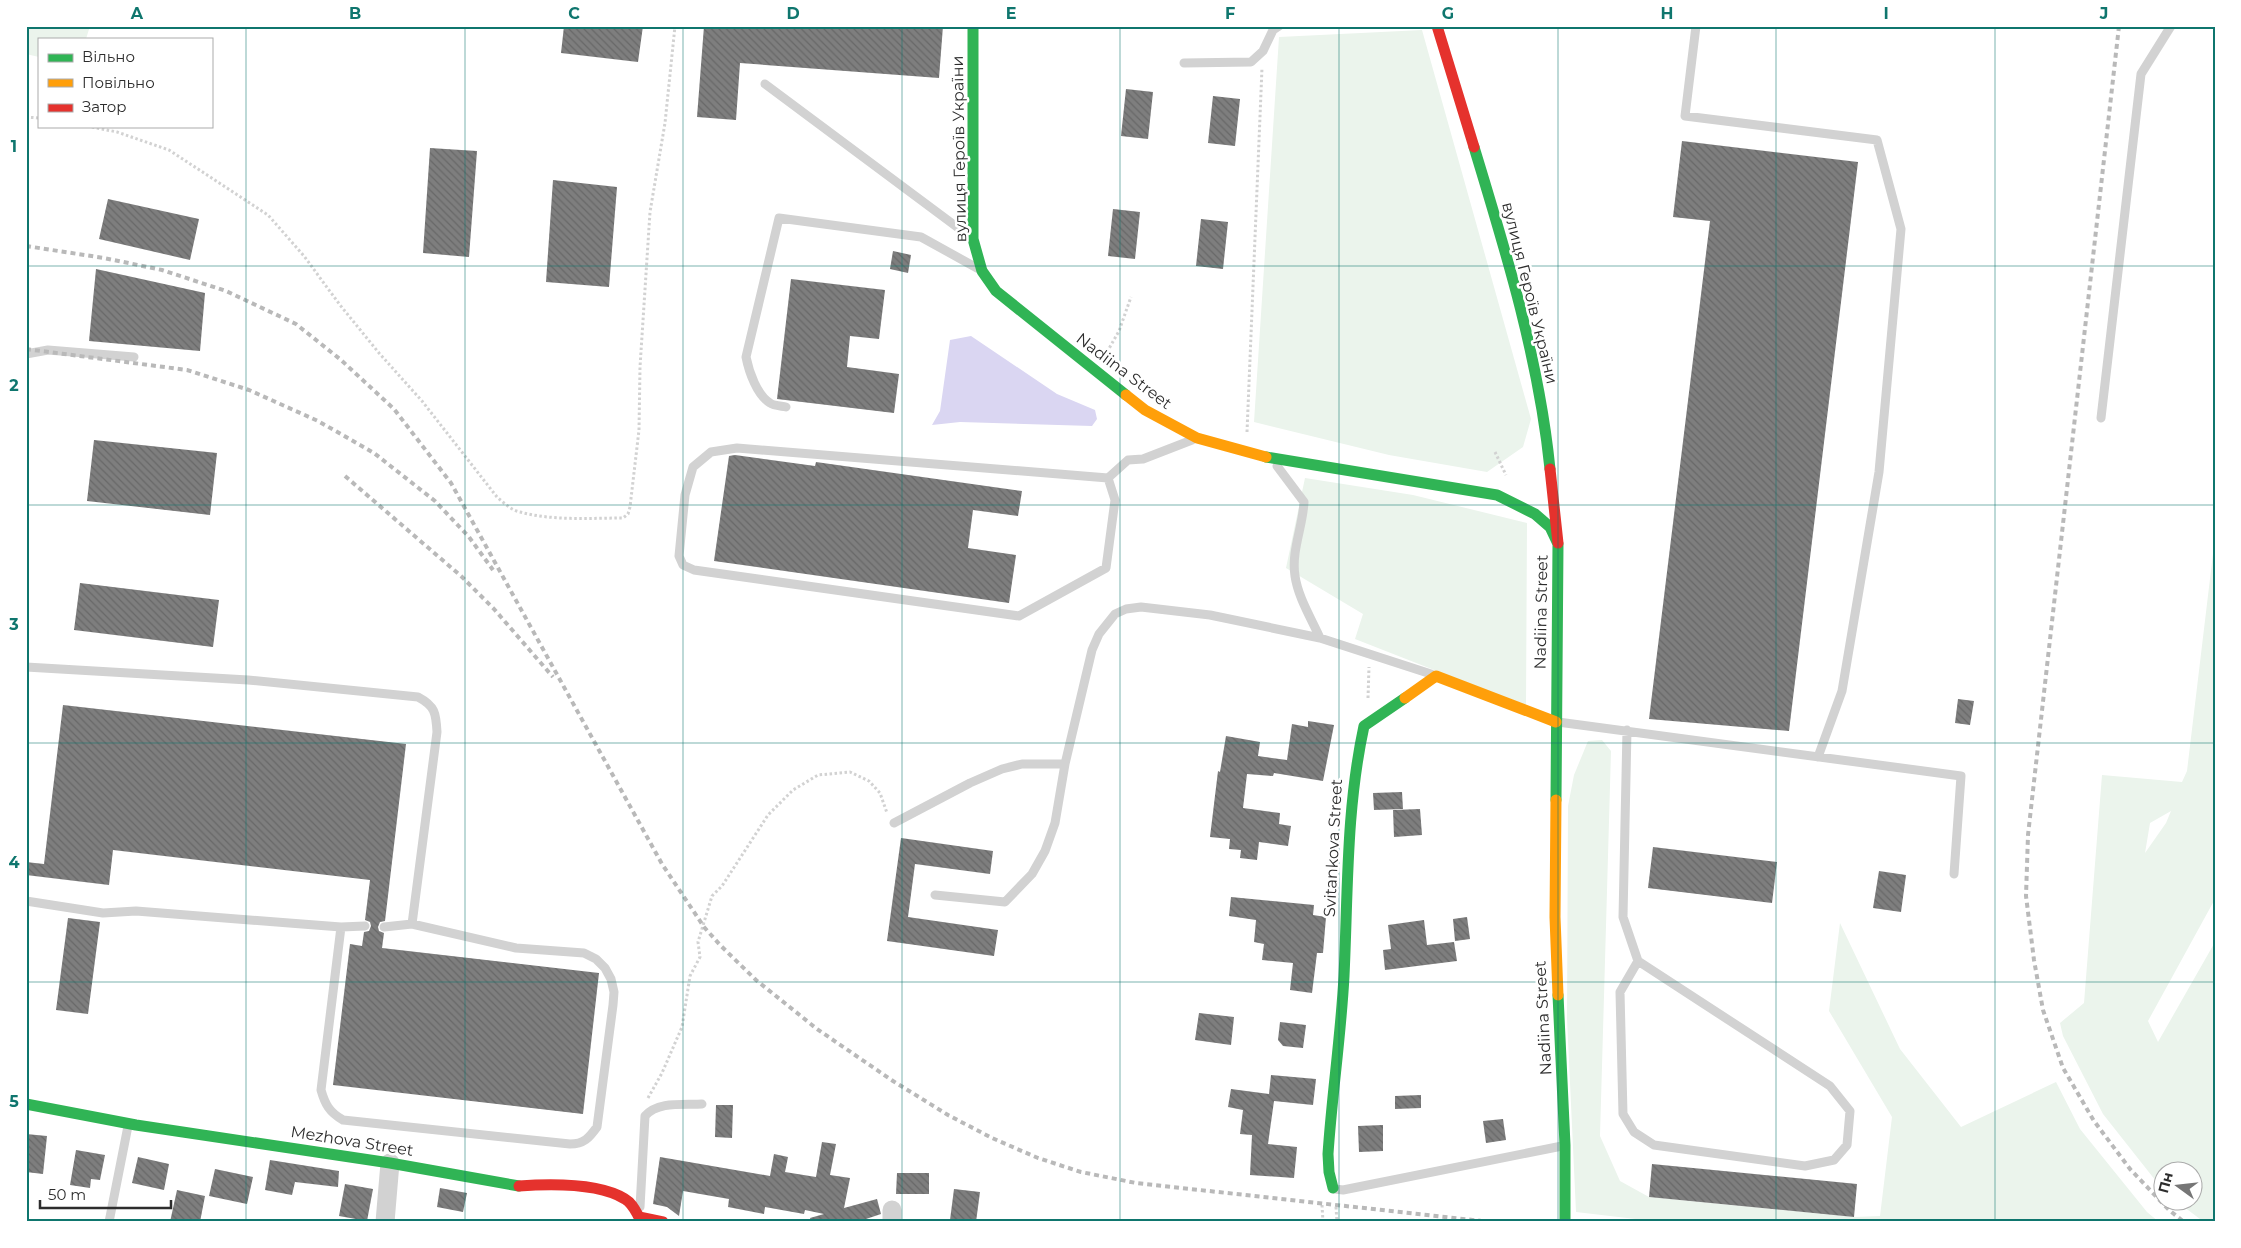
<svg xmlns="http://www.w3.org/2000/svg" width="2241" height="1248" font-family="Montserrat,sans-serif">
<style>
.green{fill:#ebf4ec;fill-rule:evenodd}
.water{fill:#dad6f2}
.building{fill:url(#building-back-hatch)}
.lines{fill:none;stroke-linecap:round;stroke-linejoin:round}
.path{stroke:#d2d2d2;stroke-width:3;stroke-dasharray:2.5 2.5;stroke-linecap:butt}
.lane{stroke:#d2d2d2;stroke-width:9}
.street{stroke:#d2d2d2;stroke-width:19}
.fast{stroke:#30b455;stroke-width:11}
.slow{stroke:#ff9f0a;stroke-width:11}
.jam{stroke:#e5322d;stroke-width:11}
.rail{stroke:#b9b9b9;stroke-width:4;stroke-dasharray:5 4;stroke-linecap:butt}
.grid{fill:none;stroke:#0f766e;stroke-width:1;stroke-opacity:0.55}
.labels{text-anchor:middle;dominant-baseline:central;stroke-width:5;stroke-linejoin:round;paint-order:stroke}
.street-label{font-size:16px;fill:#2d2d2d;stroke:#fff}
.neatline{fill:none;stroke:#0f766e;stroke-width:2}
.grid-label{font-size:16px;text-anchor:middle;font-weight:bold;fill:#0f766e}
</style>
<defs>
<pattern id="building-back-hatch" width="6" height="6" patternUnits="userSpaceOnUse" patternTransform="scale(1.25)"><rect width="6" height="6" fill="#7e7e7e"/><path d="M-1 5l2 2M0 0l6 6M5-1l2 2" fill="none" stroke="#686868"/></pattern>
</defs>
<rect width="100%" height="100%" fill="#fff"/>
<path class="green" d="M26 26H90L86 39H39V57L26 54Z
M1422 30 1531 419 1523 447 1487 472 1389 455 1254 422 1279 37Z
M1305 478 1413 495 1527 523 1526 706 1355 639 1363 614 1286 568Z
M2215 537V684L2213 685 2215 689V899L2148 1021 2158 1042 2215 942V1222H2204L2176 1201 2194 1200V1170H2164L2163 1190 2103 1114 2063 1036 2060 1023 2084 1003 2102 775 2182 782 2187 771ZM2171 811 2166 823 2145 853 2150 823Z
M1602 740 1611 751 1600 1136 1620 1181 1649 1197 1854 1217 1880 1216 1892 1117 1829 1011 1840 923 1900 1049 1961 1127 2056 1082 2080 1129 2147 1212 2159 1222H1661L1576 1212 1567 1018 1568 806 1574 775 1588 741Z"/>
<path class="water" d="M971 336 1057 394 1095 410 1097 419 1092 426 960 422 932 425 940 411 950 340Z"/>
<path class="building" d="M564 26H643L638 62 561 53Z
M704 26H943L939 78 740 63 736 120 697 117Z
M1126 89 1153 92 1148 139 1121 136Z
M1213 96 1240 99 1235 146 1208 143Z
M1682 141 1858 162 1789 731 1649 719 1710 221 1673 217Z
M430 148 477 151 469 257 423 253Z
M553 180 617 187 609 287 546 282Z
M108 199 199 219 190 260 99 239Z
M1113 209 1140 212 1135 259 1108 256Z
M1201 219 1228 222 1223 269 1196 266Z
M893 251 911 255 908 273 890 269Z
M96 269 205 293 200 351 89 341Z
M791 279 885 290 879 339 850 336 847 367 899 374 894 413 777 399Z
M94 440 217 453 210 515 87 501Z
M735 455 815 466 816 462 1022 491 1018 516 973 510 968 548 1016 555 1009 603 714 561 729 456Z
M80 583 219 600 213 647 74 630Z
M1958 699 1974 701 1970 725 1955 723Z
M63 705 406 744 385 921 380 922 378 927 379 931 384 933 382 948 599 973 583 1114 333 1085 350 944 362 946 364 932 369 931 371 926 370 922 365 920 370 880 113 850 109 885 26 875V862L44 864Z
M1308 721 1334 725 1323 781 1274 773 1273 776 1247 774 1243 808 1280 813 1279 824 1291 826 1288 846 1259 842 1257 860 1240 858 1241 850 1229 849 1230 839 1210 837 1218 771 1220 772 1226 736 1260 742 1258 756 1287 760 1292 724 1308 727Z
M1402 792 1403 809 1374 810 1373 793Z
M1420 809 1422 835 1394 837 1393 810Z
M901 838 993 851 990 874 915 864 908 917 998 930 994 956 887 941Z
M1653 847 1777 862 1772 903 1648 888Z
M1879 871 1906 875 1901 912 1873 908Z
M1231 897 1314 905 1313 915 1326 917 1323 953H1317L1312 993 1290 990 1293 963 1262 960 1264 944 1254 942 1256 920 1229 916Z
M1467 917 1470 939 1455 941 1453 919Z
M68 918 100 922 88 1014 56 1010Z
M1424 920 1427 945 1454 942 1457 961 1385 970 1383 950 1391 949 1388 925Z
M1199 1013 1234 1017 1231 1045 1195 1040Z
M1280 1022 1306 1025 1303 1048 1283 1046 1278 1040Z
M1271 1075 1316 1079 1313 1105 1274 1101 1268 1144 1297 1147 1294 1178 1250 1175 1252 1135 1240 1134 1243 1110 1228 1107 1231 1089 1269 1094Z
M1421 1095V1108L1395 1109V1096Z
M716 1105H733L732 1138 715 1137Z
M1503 1119 1506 1140 1486 1143 1483 1121Z
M1383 1125V1151L1359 1152 1358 1126Z
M26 1134 47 1136 43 1174 26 1172Z
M822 1142 836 1144 830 1175 850 1178 844 1208 877 1199 881 1214 863 1220V1222H811L810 1218 824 1214 805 1210 804 1214 765 1207 764 1214 728 1207 729 1199 683 1191 679 1216 667 1207 653 1204 660 1157 770 1176 774 1154 788 1157 785 1172 816 1177Z
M76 1150 105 1155 100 1180 91 1179 90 1188 70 1185Z
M138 1157 169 1164 164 1190 132 1183Z
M270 1160 339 1171 338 1187 295 1182 292 1195 265 1190Z
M1652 1164 1857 1184 1854 1217 1649 1197Z
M215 1169 253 1177 247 1204 209 1196Z
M897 1173H929V1194H896Z
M345 1184 373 1189 367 1221 339 1216Z
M440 1188 467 1193 463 1212 437 1207Z
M954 1189 980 1192 976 1222 950 1220Z
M177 1190 205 1196 200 1222H170Z"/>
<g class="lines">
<path class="path" d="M26 117 39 118
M87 126 117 132 169 150 268 215 304 256 340 305 379 353 422 401 497 497C504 503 511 510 520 512 553 521 590 518 623 518L628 514 630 507 639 430 640 367 650 212 665 123 675 26
M1107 352 1119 331 1131 297
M1247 432 1262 68
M1495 452 1506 475
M1368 698 1369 667
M648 1098 662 1073 682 1027 690 976 700 957 698 942 712 896 722 886 768 815 793 790 818 775 850 772 869 781 880 793 887 813
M1322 1205 1323 1222
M1336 1207 1337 1222"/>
<path class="lane" d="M1696 26 1685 116 1877 140 1901 229 1879 472 1842 691 1818 757
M1184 63 1251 62 1263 51 1273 30 1279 26
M765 84 969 236
M26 354 48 350 134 357
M786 407C782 406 774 406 770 403 757 395 749 372 746 357L779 218 921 237 977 268
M2101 418 2141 74 2171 26
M1277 466 1304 502C1303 526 1291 551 1295 576 1298 597 1311 618 1320 638
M1108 478 1115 500 1106 568 1019 616 694 570 683 565 679 556 685 495 693 467 711 452 737 448 1108 478 1128 460 1143 459 1192 440
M26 667 248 680 418 697C435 706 436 713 437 732L412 924
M1558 722 1961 776 1954 874
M1627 730 1623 917 1638 961 1830 1086 1850 1111 1847 1145 1834 1160 1805 1166 1654 1145 1634 1132 1623 1114 1620 992 1638 961
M894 823 970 783 1002 769 1022 764H1065
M935 895 1005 902 1032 874 1045 851 1055 823 1065 764 1092 650 1099 634 1115 614 1126 609 1141 607 1210 615 1320 638 1431 674
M26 901 103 913 136 911 302 924 341 927 365 926
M341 927 321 1090C325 1104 329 1112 343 1120L570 1144C584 1144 589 1138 597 1127L613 1005 614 992 611 979 605 968 596 959 584 953 516 948 412 924 384 927
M1335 1189 1343 1190 1562 1146
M640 1207 645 1116C658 1101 683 1105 702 1104
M109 1222 128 1126"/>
<path class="street" d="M892 1210V1222
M385 1222 390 1163"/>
<path class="fast" d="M973 26V239L982 271 996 291 1126 395
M1474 147C1506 252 1539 359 1550 469
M1266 457 1497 495 1535 514 1550 527 1558 544 1556 800
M1558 995 1565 1145V1222
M26 1104 136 1125 390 1163 519 1186
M1333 1188 1329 1172 1328 1154C1332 1094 1341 1035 1344 976 1348 891 1346 809 1364 726L1405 698"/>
<path class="slow" d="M1126 395 1145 410 1197 438 1266 457
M1405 698 1436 676 1556 722
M1556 800 1555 917 1558 995"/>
<path class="jam" d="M1437 26 1474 147
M1550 469 1558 543
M519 1186C548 1184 599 1183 625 1199 632 1203 635 1210 639 1217L663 1222"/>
<path class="rail" d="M2119 26 2028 835 2026 896 2034 960 2043 1010 2063 1068 2094 1121 2130 1169 2169 1210 2184 1222
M26 246 104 258 162 270 226 291 296 324 341 360 394 409 451 483 662 864 704 927 720 945 756 980 817 1029 893 1081 948 1115 992 1138 1038 1158 1081 1172 1136 1183 1491 1222
M26 349 187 370 249 390 318 421 374 453 435 501 469 537 493 570
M345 476 461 576 494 609 553 677"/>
</g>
<path class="grid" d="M246 26V1222M465 26V1222M683 26V1222M902 26V1222M1120 26V1222M1339 26V1222M1558 26V1222M1776 26V1222M1995 26V1222M26 266H2215M26 505H2215M26 743H2215M26 982H2215"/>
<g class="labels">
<g class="street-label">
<text transform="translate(959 149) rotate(-91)">вулиця Героїв України</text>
<text transform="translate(1530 293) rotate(76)">вулиця Героїв України</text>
<text transform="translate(1124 371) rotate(37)">Nadiina Street</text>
<text transform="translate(1541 612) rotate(-89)">Nadiina Street</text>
<text transform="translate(1333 848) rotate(-87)">Svitankova Street</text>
<text transform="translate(1543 1018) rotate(-93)">Nadiina Street</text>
<text transform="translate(352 1141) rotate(9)">Mezhova Street</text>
</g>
</g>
<rect width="2241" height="1248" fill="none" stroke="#ffffff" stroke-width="55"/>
<rect x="38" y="38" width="175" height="90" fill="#ffffff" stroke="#ababab"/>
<rect x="48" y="54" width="25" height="8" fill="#30b455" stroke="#ababab"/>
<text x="82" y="62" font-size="15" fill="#2d2d2d">Вільно</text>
<rect x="48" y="79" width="25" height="8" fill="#ff9f0a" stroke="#ababab"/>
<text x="82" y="88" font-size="15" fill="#2d2d2d">Повільно</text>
<rect x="48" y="104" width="25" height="8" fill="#e5322d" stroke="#ababab"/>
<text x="82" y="112" font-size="15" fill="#2d2d2d">Затор</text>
<g transform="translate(2178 1186) rotate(285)"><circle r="24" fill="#ffffff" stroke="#ababab"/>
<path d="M0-4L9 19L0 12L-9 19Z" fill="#767676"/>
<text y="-8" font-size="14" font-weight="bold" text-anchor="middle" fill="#2d2d2d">Пн</text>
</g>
<path d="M40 1200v8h131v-8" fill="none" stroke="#2d2d2d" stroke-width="2.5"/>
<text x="48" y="1200" font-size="15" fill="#2d2d2d" stroke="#ffffff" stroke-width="4" paint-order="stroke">50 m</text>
<rect x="28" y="28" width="2186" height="1192" class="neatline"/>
<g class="grid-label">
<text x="137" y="19">A</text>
<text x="355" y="19">B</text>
<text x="574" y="19">C</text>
<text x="793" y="19">D</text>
<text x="1011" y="19">E</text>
<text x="1230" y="19">F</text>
<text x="1448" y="19">G</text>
<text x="1667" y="19">H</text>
<text x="1886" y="19">I</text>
<text x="2104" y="19">J</text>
<text x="14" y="152">1</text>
<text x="14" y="391">2</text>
<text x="14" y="630">3</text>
<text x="14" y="868">4</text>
<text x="14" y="1107">5</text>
</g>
</svg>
